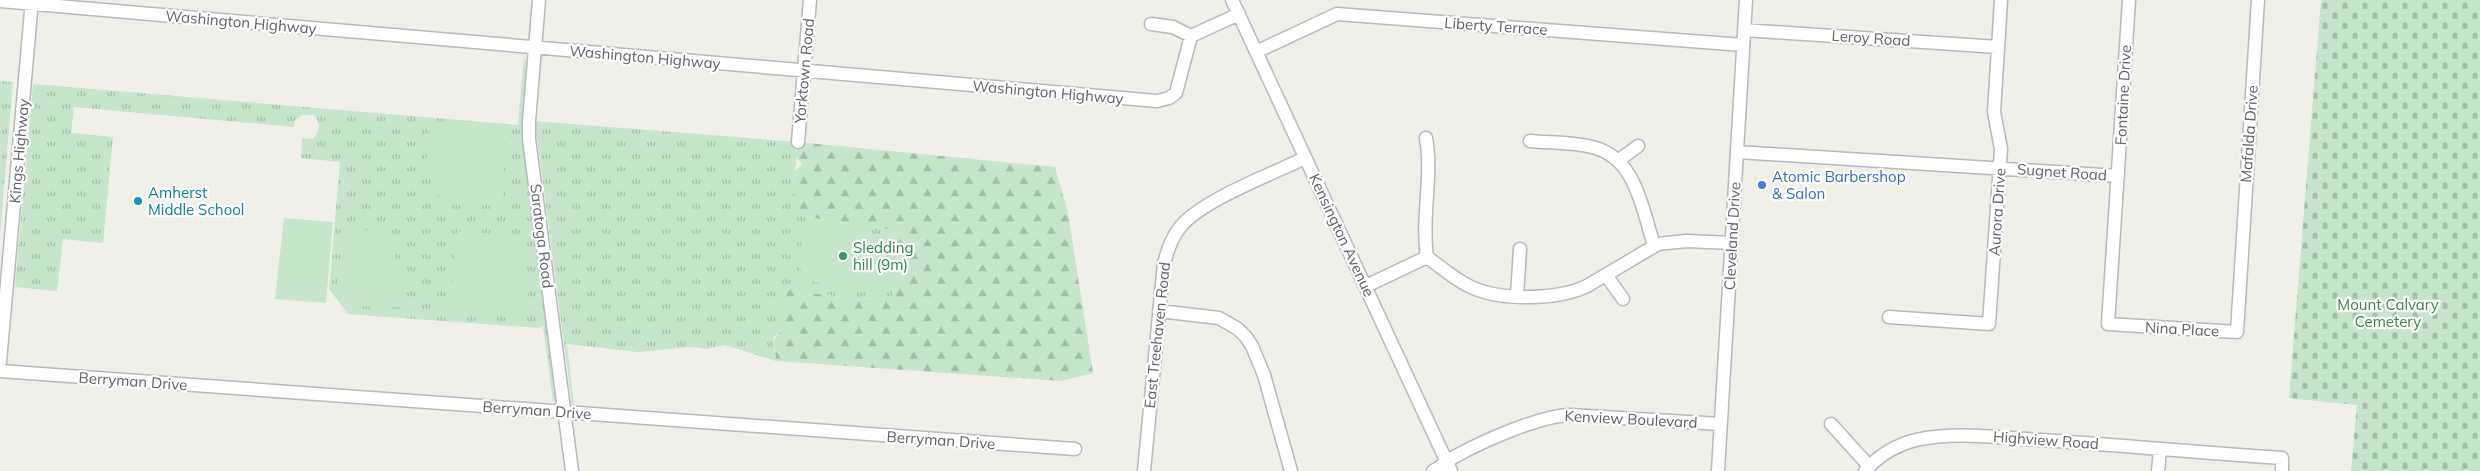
<svg xmlns="http://www.w3.org/2000/svg" width="2480" height="471" font-family="Mulish,sans-serif">
<style>
.grass{fill:url(#grass-tufts)}
.forest{fill:url(#forest-firs)}
.cemetery{fill:url(#cemetery-stones)}
.pitch{fill:#c6e5ca}
.lines{fill:none;stroke-linecap:round;stroke-linejoin:round}
.minor-casing{stroke:#b7b9bd;stroke-width:15}
.minor{stroke:#fff;stroke-width:12}
.shop-dot{fill:#3f7fe0;stroke:#fff;stroke-width:2}
.culture-dot{fill:#0f9aa8;stroke:#fff;stroke-width:2}
.leisure-dot{fill:#2e9e5b;stroke:#fff;stroke-width:2}
.labels{text-anchor:middle;dominant-baseline:central;stroke-width:4.5;stroke-linejoin:round;paint-order:stroke}
.street-label{font-size:15px;fill:#5f6166;stroke:#fff}
.shop-label{font-size:15px;fill:#366cbe;stroke:#fff;text-anchor:start}
.culture-label{font-size:15px;fill:#0d838f;stroke:#fff;text-anchor:start}
.leisure-label{font-size:15px;fill:#27864d;stroke:#fff;text-anchor:start}
.park-label{font-size:15px;fill:#3c8046;stroke:#fff}
</style>
<defs>
<pattern id="grass-tufts" width="24" height="20" patternUnits="userSpaceOnUse" patternTransform="scale(1.25)"><rect width="24" height="20" fill="#c6e5ca"/><path d="M3 7l-1-3M5 7V3M7 7l1-3M15 17l-1-3M17 17v-4M19 17l1-3" fill="none" stroke="#a4bda8"/></pattern>
<pattern id="forest-firs" width="22" height="20" patternUnits="userSpaceOnUse" patternTransform="scale(1.25)"><rect width="22" height="20" fill="#c6e5ca"/><path d="M5 1l3.5 6h-7zM16 11l3.5 6h-7z" fill="#a4bda8"/></pattern>
<pattern id="cemetery-stones" width="16" height="16" patternUnits="userSpaceOnUse" patternTransform="scale(1.25)"><rect width="16" height="16" fill="#c6e5ca"/><path d="M2 7V4a2 2 0 0 1 4 0v3zM10 15v-3a2 2 0 0 1 4 0v3z" fill="#a4bda8"/></pattern>
</defs>
<rect width="100%" height="100%" fill="#f0efe8"/>
<path class="grass" d="M524 56 527 64 522 128 558 400 556 403 553 401 543 326 538 328 348 314 329 289 340 162 301 158 302 138 313 139C320 129 321 124 314 115H302L295 120 294 127 74 107 71 133 113 137 103 243 63 239 57 291 15 287 33 84 518 125Z
M0 81 13 82 0 234Z
M535 121 798 142 791 212C824 222 859 224 893 230L898 256 892 299C856 298 823 298 789 287L781 330 773 338 776 361 725 345 707 349 689 347 638 352 567 344 574 405H572Z"/>
<path class="forest" d="M798 142 1055 167 1068 213 1093 373 1061 381 776 361 774 340 781 330 776 320 789 287C823 298 856 298 891 299L898 256 893 230C859 224 824 222 791 212L795 172 802 164 796 156Z"/>
<path class="cemetery" d="M2321 0H2480V471H2351L2357 405 2289 398Z"/>
<path class="pitch" d="M430 121 488 126 505 143 503 205 459 206 437 194 426 165Z
M284 218 333 222 326 303 275 299Z
M811 225 869 230 886 245 882 285 869 293 853 292 804 279 800 267 802 232Z
M343 229 377 231C400 257 405 273 405 307L343 306 336 297Z
M457 231 524 236 529 304 520 316 450 310Z"/>
<g class="lines">
<g class="minor-casing">
<path id="minor" d="M539 0 529 121V139L572 471
M1232 0 1451 471
M2129 0 2108 324 2237 332 2258 0
M0 1 1157 101 1169 98 1176 93 1191 36 1239 14
M1151 24 1173 27 1191 36
M1744 30 1998 47
M1256 52 1337 14 1743 45
M1426 138C1433 177 1421 217 1427 257
M1530 141C1551 143 1572 142 1592 147 1636 157 1642 209 1654 245
M798 142 810 0
M1737 152 2118 176
M1619 160 1638 146
M1427 257C1441 267 1455 280 1471 287 1501 301 1558 300 1587 286L1658 244 1686 241 1732 243
M1606 275 1623 299
M1366 286 1427 257
M1517 295 1520 249
M1159 311 1219 318 1238 329 1246 337 1252 346 1264 375 1291 471
M1889 317 1989 324 2001 149 1994 112 2001 0
M0 362 32 0
M0 371 1075 449
M1831 424 1869 466
M1144 471 1164 263C1168 250 1172 236 1182 225 1205 199 1272 174 1305 158
M1433 471C1441 467 1448 460 1456 456 1483 441 1539 416 1570 415L1721 424
M1718 471 1746 0
M1865 471C1878 456 1896 445 1916 440 1956 431 2000 438 2041 440 2121 445 2202 453 2282 458V471
M2158 471 2160 450"/>
</g>
<use href="#minor" class="minor"/>
</g>
<circle class="shop-dot" cx="1762" cy="185" r="5"/>
<circle class="culture-dot" cx="138" cy="201" r="5"/>
<circle class="leisure-dot" cx="843" cy="256" r="5"/>
<g class="labels">
<g class="street-label">
<text transform="translate(241 22) rotate(5)">Washington Highway</text>
<text transform="translate(1496 26) rotate(4)">Liberty Terrace</text>
<text transform="translate(1871 38) rotate(4)">Leroy Road</text>
<text transform="translate(645 57) rotate(5)">Washington Highway</text>
<text transform="translate(804 71) rotate(-85)">Yorktown Road</text>
<text transform="translate(1048 92) rotate(5)">Washington Highway</text>
<text transform="translate(2123 95) rotate(-87)">Fontaine Drive</text>
<text transform="translate(2249 134) rotate(-86)">Mafalda Drive</text>
<text transform="translate(19 151) rotate(-85)">Kings Highway</text>
<text transform="translate(2062 172) rotate(4)">Sugnet Road</text>
<text transform="translate(1997 212) rotate(-86)">Aurora Drive</text>
<text transform="translate(1342 235) rotate(65)">Kensington Avenue</text>
<text transform="translate(542 236) rotate(83)">Saratoga Road</text>
<text transform="translate(1732 236) rotate(-87)">Cleveland Drive</text>
<text transform="translate(2182 329) rotate(3)">Nina Place</text>
<text transform="translate(1157 335) rotate(-84)">East Treehaven Road</text>
<text transform="translate(133 381) rotate(4)">Berryman Drive</text>
<text transform="translate(537 410) rotate(4)">Berryman Drive</text>
<text transform="translate(1631 419) rotate(3)">Kenview Boulevard</text>
<text transform="translate(941 440) rotate(4)">Berryman Drive</text>
<text transform="translate(2046 440) rotate(4)">Highview Road</text>
</g>
<g class="shop-label">
<text x="1772" y="176">Atomic Barbershop<tspan x="1772" dy="17">&amp; Salon</tspan></text>
</g>
<g class="culture-label">
<text x="148" y="192">Amherst<tspan x="148" dy="17">Middle School</tspan></text>
</g>
<g class="leisure-label">
<text x="853" y="247">Sledding<tspan x="853" dy="17">hill (9m)</tspan></text>
</g>
<g class="park-label">
<text x="2388" y="304">Mount Calvary<tspan x="2388" dy="17">Cemetery</tspan></text>
</g>
</g>
</svg>
